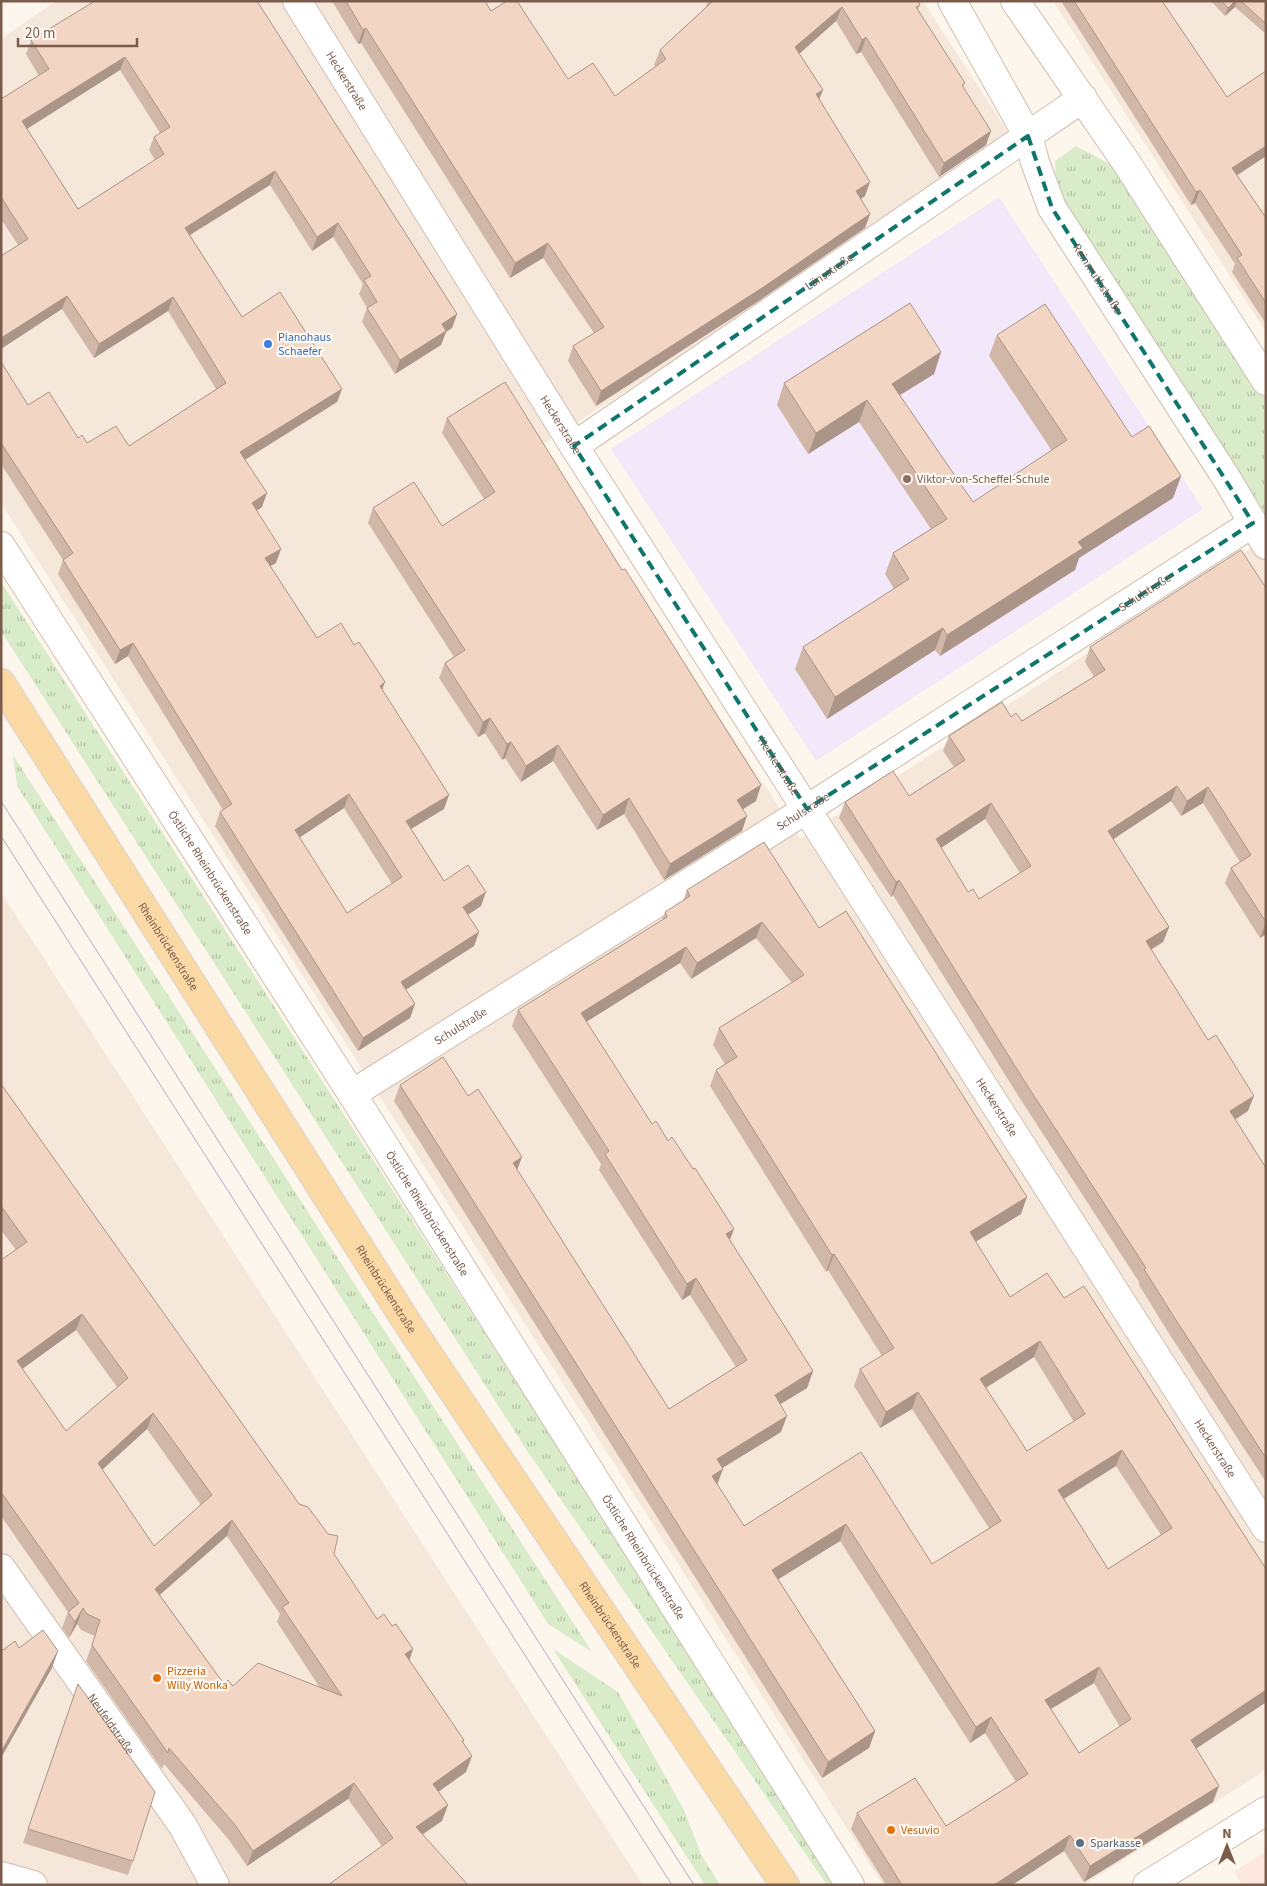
<svg xmlns="http://www.w3.org/2000/svg" width="1267" height="1886" font-family="'Source Sans 3',sans-serif">
<style>
.residential{fill:#f5e8da}
.commercial{fill:#fde8e0}
.education{fill:#f3e8fa}
.grass{fill:url(#grass-tufts)}
.lines{fill:none;stroke-linecap:round;stroke-linejoin:round}
.minor-casing{stroke:#d1beb0;stroke-width:30}
.major-casing{stroke:#dad1cd;stroke-width:30}
.minor{stroke:#fff;stroke-width:28}
.major{stroke:#fbd9a5;stroke-width:28}
.tram{stroke:#b9a8c9;stroke-width:1}
.wall{fill:#d1b7a8;fill-rule:evenodd}
.shaded-wall{fill:#aa9588}
.building{fill:#f3d5c3;stroke:#aa9588;fill-rule:evenodd}
.marked{fill:none;stroke:#0f766e;stroke-width:4;stroke-dasharray:10 6;stroke-linejoin:round}
.shop-dot{fill:#3f7fe0;stroke:#fffaf3;stroke-width:2}
.education-dot{fill:#8d6e63;stroke:#fffaf3;stroke-width:2}
.food-dot{fill:#e8710a;stroke:#fffaf3;stroke-width:2}
.service-dot{fill:#5c6f8a;stroke:#fffaf3;stroke-width:2}
.labels{text-anchor:middle;dominant-baseline:central;stroke-width:4.5;stroke-linejoin:round;paint-order:stroke}
.street-label{font-size:12px;fill:#7a5c4d;stroke:#fffaf3}
.shop-label{font-size:12px;fill:#366cbe;stroke:#fffaf3;text-anchor:start}
.education-label{font-size:12px;fill:#785e54;stroke:#fffaf3;text-anchor:start}
.food-label{font-size:12px;fill:#c56008;stroke:#fffaf3;text-anchor:start}
.service-label{font-size:12px;fill:#4e5e75;stroke:#fffaf3;text-anchor:start}
</style>
<defs>
<pattern id="grass-tufts" width="24" height="20" patternUnits="userSpaceOnUse" patternTransform="scale(1.25)"><rect width="24" height="20" fill="#d8ecc9"/><path d="M3 7l-1-3M5 7V3M7 7l1-3M15 17l-1-3M17 17v-4M19 17l1-3" fill="none" stroke="#b4c2a5"/></pattern>
</defs>
<rect width="100%" height="100%" fill="#fdf6ec"/>
<path class="residential" d="M56 1H923L1015 143 540 446 800 839 1254 546 1266 564V1770L1084 1885H883L1 503V39Z
M1053 1H1266V332Z
M1 892 643 1885H1Z"/>
<path class="commercial" d="M1266 1851V1885H1242L1234 1872Z"/>
<path class="education" d="M999 197 1203 509 816 761 611 449Z"/>
<path class="grass" d="M1076 146 1119 169 1266 398V524L1058 208 1055 161Z
M1 582 840 1885H827L528 1452 1 631Z
M13 755 592 1652 548 1624 17 786Z
M553 1649 618 1692 684 1810 701 1854 720 1885H705Z"/>
<g class="lines">
<g class="minor-casing">
<g id="minor">
<path id="s1" d="M297 1 574 446 1266 1528"/>
<path id="s2" d="M952 1 1028 136 1035 162 1052 208 1227 479 1266 545"/>
<path d="M1015 1 1126 162 1266 381"/>
<path id="s3" d="M574 446 1083 98"/>
<path id="s4" d="M1 546 352 1094 850 1885"/>
<path id="s5" d="M352 1094 807 809 1253 523"/>
<path id="s6" d="M1 1568 183 1826 215 1885"/>
<path d="M1 1876 33 1885"/>
<path d="M1147 1885 1266 1811"/>
</g>
</g>
<g class="major-casing">
<g id="major">
<path id="s7" d="M1 683 408 1324 785 1885"/>
</g>
</g>
<use href="#minor" class="minor"/>
<use href="#major" class="major"/>
<path class="tram" d="M1 801 694 1885
M1 836 672 1885"/>
</g>
<path class="wall" d="M95 1 457 314 452 328 446 332 441 345 395 374 362 322 367 308 359 294 363 284 333 237 312 251 270 185 190 235 242 317 342 389 337 402 245 460 262 507 256 511 276 563 270 566 317 638 382 690 444 809 411 829 444 881 481 906 468 915 479 932 474 946 405 990 415 1004 410 1018 358 1051 215 826 220 812 223 810 128 656 115 664 58 574 63 560 1 464V362L28 405 87 443 129 446 216 389 168 311 94 358 62 309 18 245 1 219V99L39 76 26 54 31 40ZM120 70 160 133 154 137 149 150 155 160 78 209 27 129ZM344 808 392 884 347 913 299 837Z
M332 1H485L491 11 568 79 615 96 656 66 654 65 660 50 705 8 708 1H918L920 5 918 10 965 83 963 87 986 145 939 177 861 52 856 54 836 21 799 54 823 90 819 99 865 196 861 199 870 214 865 228 757 302 596 406 568 361 573 346 594 333 543 258 510 278 361 43 358 44Z
M1061 1H1162L1227 97 1266 71V156L1237 175 1266 218V324L1232 272 1235 264 1195 203 1191 205Z
M1211 1H1266V34L1235 7 1225 16Z
M997 335 1132 437 1181 476 1173 498 1079 558 1075 570 994 622 940 656 935 650 827 719 795 669 803 647 894 589 885 574 893 553 931 529 859 422 808 454 777 405 784 383 941 352 934 374 900 395 973 502 1052 451 989 356Z
M447 418 756 801 743 809 742 831 664 880 624 814 597 830 553 761 521 782 505 758 502 760 485 733 478 737 439 678 445 663 454 657 368 523 373 508 442 526 484 499 442 433Z
M1266 588V934L1260 938 1225 883 1231 868 1240 862 1203 803 1181 816 1171 801 1113 839 1169 927 1163 942 1151 950 1248 1111 1235 1120 1266 1168V1482L1168 1332 1139 1285V1282L1019 1097 893 895 891 897 839 818 845 802 909 796 954 767 943 751 949 736 1011 717 1022 721 1094 677 1085 662 1090 647ZM985 819 1020 873 979 899 968 892 941 848Z
M687 890 819 928 1021 1214 975 1242 1010 1297 1064 1298 1266 1569V1704L1265 1703 1196 1748 1213 1802 1084 1882 1064 1851 1012 1885H886L851 1829 857 1813 946 1826 1016 1782 985 1733 970 1743 840 1541 778 1579 875 1731 869 1748 822 1778 394 1101 400 1085 517 1170 669 1409 736 1367 690 1295 682 1300 599 1170 601 1164 512 1026 518 1010 662 920 665 912 683 901ZM756 938 792 983 719 1028 713 1045 725 1064 716 1070 710 1086 826 1272 828 1270 882 1356 860 1369 854 1386 880 1428 912 1409 989 1528 932 1564 861 1452 744 1526 717 1484 722 1468 781 1432 780 1404 807 1388 813 1371 730 1240 652 1124 586 1022 680 963 691 979ZM1034 1357 1074 1422 1027 1451 986 1388ZM1116 1466 1161 1535 1108 1569 1064 1499ZM1094 1683 1120 1727 1079 1753 1051 1709Z
M1 1084 334 1554 377 1619 409 1660 464 1740 463 1743 466 1772 438 1792 442 1821 423 1834 382 1846 348 1799 247 1866 229 1840 164 1764 162 1769 86 1661 95 1636 81 1630 77 1624 69 1638 62 1628 68 1612 1 1516V1260L16 1250 1 1230ZM76 1330 117 1387 66 1431 22 1369ZM147 1429 201 1505 154 1546 102 1470ZM227 1536 280 1614 277 1622 320 1688 233 1686 224 1684 160 1595Z
M78 1684 133 1861 128 1875 23 1843Z"/>
<path class="shaded-wall" d="M1235 1H1237L1235 7 1225 16 1228 8Z
M842 7 836 21 790 62 795 47Z
M366 28 361 43 358 44 363 30Z
M866 37 861 52 856 54 862 40Z
M125 57 120 70 17 135 22 121Z
M823 90 817 104 816 94Z
M991 131 986 145 939 177 944 163Z
M1266 146V156L1227 182 1232 168Z
M275 171 270 185 180 241 185 228Z
M870 182 865 196 850 205 856 191Z
M1200 190 1195 203 1191 205 1196 192Z
M870 214 865 228 757 302 596 406 601 391Z
M338 223 333 237 312 251 317 237Z
M548 243 543 258 510 278 515 263Z
M67 296 62 309 1 349V338Z
M173 297 168 311 94 358 99 344Z
M457 314 452 328 446 332 441 345 395 374 400 360 442 324Z
M941 352 934 374 884 405 892 384Z
M342 389 337 402 235 466 240 452Z
M867 400 859 422 808 454 816 433Z
M1181 476 1173 498 1079 558 1075 570 940 656 947 635 1078 542Z
M267 493 262 507 247 517 252 503Z
M281 549 276 563 260 572 265 558Z
M943 628 935 650 827 719 835 697Z
M133 643 128 656 115 664 120 650Z
M385 682 380 696V686Z
M490 718 485 733 478 737 483 722Z
M511 742 505 758 502 760 507 744Z
M558 745 553 761 521 782 526 766Z
M761 785 756 801 732 816 737 800Z
M1177 786 1171 801 1103 846 1108 831Z
M1208 787 1203 803 1181 816 1187 801Z
M349 794 344 808 290 844 295 830Z
M449 795 444 809 401 835 406 821Z
M629 798 624 814 597 830 603 815Z
M991 803 985 819 930 855 936 839Z
M747 816 742 831 664 880 670 864Z
M899 880 893 895 891 897 896 882Z
M486 892 481 906 458 921 463 907Z
M762 922 756 938 691 979 697 963Z
M1266 922V934L1260 938Z
M1169 927 1163 942 1140 956 1146 941Z
M479 932 474 946 396 996 401 982Z
M686 947 680 963 575 1029 581 1013Z
M415 1004 410 1018 358 1051 363 1038Z
M1254 1096 1248 1111 1224 1126 1230 1111Z
M522 1157 516 1173 513 1163Z
M1027 1197 1021 1214 964 1249 970 1232Z
M734 1229 728 1245 726 1234Z
M834 1254 828 1270 826 1272 832 1255Z
M696 1278 690 1295 682 1300 687 1284Z
M82 1314 76 1330 11 1377 17 1361Z
M1040 1341 1034 1357 974 1395 980 1379Z
M813 1371 807 1388 769 1411 775 1395Z
M918 1392 912 1409 880 1428 886 1412Z
M153 1413 147 1429 92 1479 98 1463Z
M787 1416 781 1432 711 1475 717 1459Z
M1122 1450 1116 1466 1052 1506 1058 1490Z
M723 1469 717 1485 712 1476Z
M232 1520 227 1536 149 1604 155 1589Z
M846 1524 840 1541 766 1587 772 1570Z
M83 1608 77 1624 69 1638 75 1622Z
M413 1649 408 1665 405 1654Z
M58 1651 52 1668 1 1758V1752Z
M1099 1667 1094 1683 1039 1716 1045 1700Z
M1266 1690V1700L1265 1703 1185 1756 1191 1740Z
M991 1717 985 1733 970 1743 976 1727Z
M875 1731 869 1748 822 1778 828 1762Z
M472 1756 466 1772 427 1800 433 1784Z
M354 1783 348 1799 247 1866 253 1851Z
M1219 1786 1213 1802 1084 1882 1090 1866Z
M448 1805 442 1821 410 1843 416 1827Z
M1070 1835 1064 1851 1012 1885H994Z"/>
<path class="building" d="M95 1H257L457 314 442 324 446 331 400 360 367 308 377 302 364 280 371 276 338 223 317 237 275 171 185 228 242 317 280 292 342 389 240 452 267 493 252 503 281 549 265 558 317 638 341 623 354 645 359 642 385 682 380 686 449 795 406 821 444 881 468 865 486 892 463 907 479 932 401 982 415 1004 363 1038 220 812 232 804 133 643 120 650 63 560 73 553 1 443V362L28 405 49 392 78 438 82 435 87 443 116 426 129 446 226 383 173 297 99 344 67 296 1 338V256L28 239 1 197V99L49 69 31 40ZM125 57 170 127 154 137 164 154 78 209 22 121ZM349 794 402 877 347 913 295 830Z
M346 1H485L491 11 507 1H517L568 79 593 63 615 96 666 59 660 50 713 1H918L920 5 916 7 965 83 962 85 991 131 944 163 866 37 862 40 842 7 795 47 823 90 816 94 870 182 856 191 870 214 762 288 601 391 573 346 604 327 548 243 515 263 366 28 363 30Z
M1074 1H1162L1227 97 1266 71V146L1232 168 1266 218V303L1237 258 1242 255 1200 190 1196 192Z
M1222 1H1235L1228 8Z
M1241 1H1266V24Z
M910 303 941 352 892 384 973 502 1067 440 997 335 1045 304 1132 437 1149 426 1181 476 1078 542 1083 548 1002 600 947 635 943 628 835 697 803 647 909 579 893 553 947 519 867 400 816 433 784 383Z
M505 382 622 570 625 569 761 785 737 800 747 816 670 864 629 798 603 815 558 745 526 766 511 742 507 744 490 718 483 722 445 663 465 650 373 508 414 482 442 526 495 492 447 418Z
M1241 550 1266 588V922L1231 868 1251 855 1208 787 1187 801 1177 786 1108 831 1169 927 1146 941 1208 1040 1216 1035 1254 1096 1230 1111 1266 1168V1458L1174 1317 1144 1269 1146 1268 1025 1082 899 880 896 882 845 802 893 771 909 796 965 760 949 736 1002 702 1011 717 1016 713 1022 721 1105 670 1090 647ZM991 803 1031 866 979 899 973 889 968 892 936 839Z
M764 842 819 928 846 911 1027 1197 970 1232 1010 1297 1047 1273 1064 1298 1084 1286 1266 1569V1690L1191 1740 1219 1786 1090 1866 1070 1835 994 1885H902L857 1813 915 1778 946 1826 1028 1774 991 1717 976 1727 846 1524 772 1570 875 1731 828 1762 400 1085 443 1057 468 1096 478 1089 522 1157 513 1163 669 1409 747 1360 696 1278 687 1284 605 1154 609 1151 518 1010 667 917 665 912 690 896 687 890ZM762 922 804 975 719 1028 737 1057 716 1070 832 1255 834 1254 894 1348 860 1369 886 1412 918 1392 1001 1521 932 1564 861 1452 744 1526 712 1476 723 1469 717 1459 787 1416 775 1395 813 1371 726 1234 734 1229 695 1168 693 1169 672 1137 668 1141 656 1121 652 1124 581 1013 686 947 697 963ZM1040 1341 1085 1414 1027 1451 980 1379ZM1122 1450 1172 1528 1108 1569 1058 1490ZM1099 1667 1131 1719 1079 1753 1045 1700Z
M1 1084 290 1491 299 1504 308 1507 328 1534 338 1536 334 1554 377 1619 384 1614 392 1626 396 1624 413 1649 405 1654 464 1740 462 1741 472 1756 433 1784 448 1805 416 1827 468 1885H328L393 1838 354 1783 253 1851 235 1825 169 1748 168 1753 92 1645 100 1620 87 1614 83 1608 75 1622 68 1612 79 1603 1 1492V1260L27 1242 1 1206ZM82 1314 128 1378 66 1431 17 1361ZM153 1413 212 1495 154 1546 98 1463ZM232 1520 289 1603 282 1607 342 1696 258 1663 233 1686 228 1680 224 1684 155 1589Z
M43 1630 58 1651 1 1752V1648L3 1650 15 1641 19 1648Z
M78 1684 155 1792 133 1861 28 1829Z"/>
<path class="marked" d="M1028 136 1052 208 1253 523 807 809 574 446Z"/>
<circle class="shop-dot" cx="268" cy="344" r="5"/>
<circle class="education-dot" cx="907" cy="479" r="5"/>
<g class="food-dot">
<circle cx="157" cy="1678" r="5"/>
<circle cx="891" cy="1830" r="5"/>
</g>
<circle class="service-dot" cx="1080" cy="1843" r="5"/>
<g class="labels">
<g class="street-label">
<text stroke="none"><textPath href="#s1" startOffset="94">Heckerstraße</textPath></text>
<text stroke="none"><textPath href="#s3" startOffset="309">Lönsstraße</textPath></text>
<text stroke="none"><textPath href="#s2" startOffset="315">Reinmuthstraße</textPath></text>
<text stroke="none"><textPath href="#s1" startOffset="499">Heckerstraße</textPath></text>
<text stroke="none"><textPath href="#s5" startOffset="938">Schulstraße</textPath></text>
<text stroke="none"><textPath href="#s1" startOffset="904">Heckerstraße</textPath></text>
<text stroke="none"><textPath href="#s5" startOffset="532">Schulstraße</textPath></text>
<text stroke="none"><textPath href="#s4" startOffset="388">Östliche Rheinbrückenstraße</textPath></text>
<text stroke="none"><textPath href="#s7" startOffset="312">Rheinbrückenstraße</textPath></text>
<text stroke="none"><textPath href="#s5" startOffset="128">Schulstraße</textPath></text>
<text stroke="none"><textPath href="#s1" startOffset="1309">Heckerstraße</textPath></text>
<text stroke="none"><textPath href="#s4" startOffset="792">Östliche Rheinbrückenstraße</textPath></text>
<text stroke="none"><textPath href="#s7" startOffset="718">Rheinbrückenstraße</textPath></text>
<text stroke="none"><textPath href="#s1" startOffset="1714">Heckerstraße</textPath></text>
<text stroke="none"><textPath href="#s4" startOffset="1198">Östliche Rheinbrückenstraße</textPath></text>
<text stroke="none"><textPath href="#s7" startOffset="1122">Rheinbrückenstraße</textPath></text>
<text stroke="none"><textPath href="#s6" startOffset="191">Neufeldstraße</textPath></text>
</g>
<g class="shop-label">
<text x="278" y="337">Pianohaus<tspan x="278" dy="14">Schaefer</tspan></text>
</g>
<g class="education-label">
<text x="917" y="479">Viktor-von-Scheffel-Schule</text>
</g>
<g class="food-label">
<text x="167" y="1671">Pizzeria<tspan x="167" dy="14">Willy Wonka</tspan></text>
<text x="901" y="1830">Vesuvio</text>
</g>
<g class="service-label">
<text x="1090" y="1843">Sparkasse</text>
</g>
</g>
<rect width="1267" height="1886" fill="none" stroke="#7a5c4d" stroke-width="5"/>
<g transform="translate(1227 1846)" stroke="#fffaf3" stroke-width="4" paint-order="stroke">
<path d="M0-4L9 19L0 12L-9 19Z" fill="#7a5c4d"/>
<text y="-8" font-size="14" font-weight="bold" text-anchor="middle" fill="#7a5c4d">N</text>
</g>
<path d="M18 38v8h119v-8" fill="none" stroke="#7a5c4d" stroke-width="2.5"/>
<text x="25" y="38" font-size="15" fill="#7a5c4d" stroke="#fffaf3" stroke-width="4" paint-order="stroke">20 m</text>
</svg>
